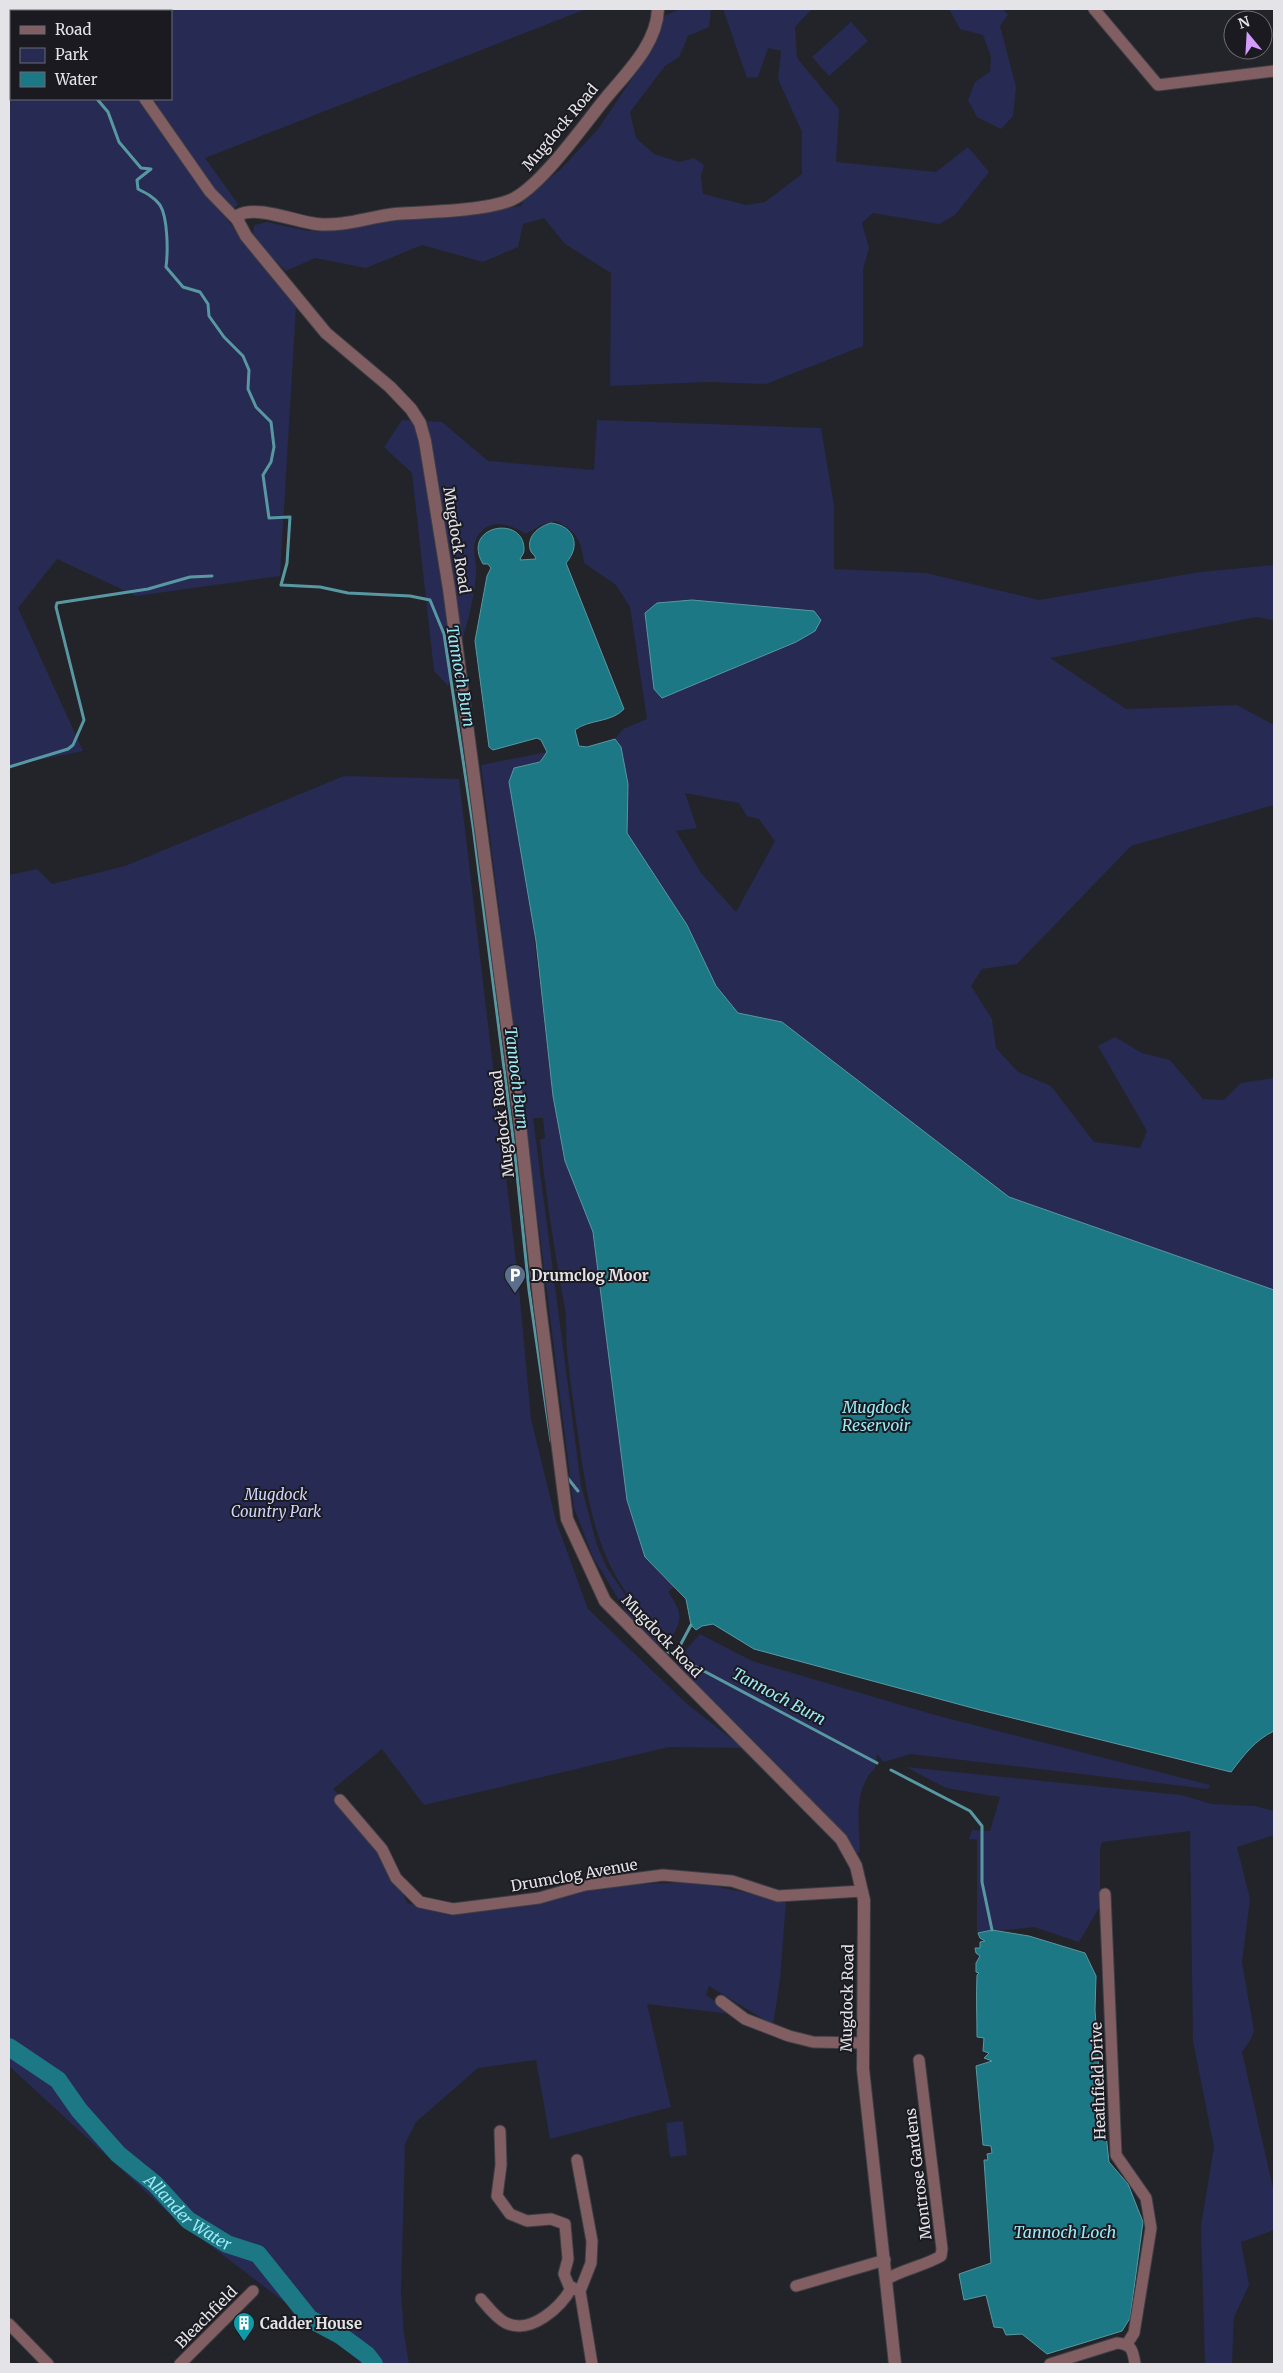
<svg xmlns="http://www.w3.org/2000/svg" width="1283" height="2373" font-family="Merriweather,serif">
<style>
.green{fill:#272a52;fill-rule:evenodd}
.water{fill:#1c7884;stroke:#5898a2}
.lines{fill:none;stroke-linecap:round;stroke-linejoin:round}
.stream{stroke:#5898a2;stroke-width:3}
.river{stroke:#1c7884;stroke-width:18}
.minor-casing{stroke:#3e3f44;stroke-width:13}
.tertiary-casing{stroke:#3e3f44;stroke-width:14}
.minor{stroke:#815e62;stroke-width:11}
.tertiary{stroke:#815e62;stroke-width:12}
.labels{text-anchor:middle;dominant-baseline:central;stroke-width:4;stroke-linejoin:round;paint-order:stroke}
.street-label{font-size:15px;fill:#e4e4e8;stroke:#1a1a20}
.poi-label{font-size:15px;font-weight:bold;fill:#e4e4e8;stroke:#1a1a20;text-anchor:start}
.park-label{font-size:15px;font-style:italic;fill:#cfd5fc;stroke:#1a1a20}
.water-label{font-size:16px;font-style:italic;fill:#9aeaf7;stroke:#1a1a20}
</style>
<rect width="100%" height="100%" fill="#232429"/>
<path class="green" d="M9 9H586L205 158 238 204 226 218 296 306 280 576 136 596 57 559 18 608 83 751 9 766ZM11 11H171V99H11Z
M680 9H711L709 27 688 36 679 57 665 66 630 112 636 138 654 154 679 162 694 158 704 165 701 176 703 194 746 205 765 202 802 174V132L778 79 781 51 768 48 758 77 747 78 723 9H848L811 10 795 27 797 58 839 109 836 162 936 172 968 147 989 172 955 215 939 224 873 213 862 223 869 248 863 269V346L766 384 709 382 610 386 611 273 565 244 544 218 523 224 518 247 483 262 422 245 366 268 315 258 286 271 261 247 253 232 255 225 267 222 308 231 343 228 390 218 473 213 521 206 526 196 560 170 598 129 650 52 664 16Z
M949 9H1003L1008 15 1000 26 1016 87 1013 116 1001 129 977 117 968 100 975 82 990 72 991 57 983 35 960 29Z
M851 22 868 41 829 76 812 57Z
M402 420 442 422 488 461 594 470 597 420 821 428 834 506V569L926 573 1039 600 1200 572 1274 565V620L1256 617 1050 658 1126 709 1237 705 1274 725V805L1131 846 1017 964 982 969 971 986 992 1019 996 1048 1018 1072 1051 1086 1094 1142 1140 1148 1147 1131 1098 1046 1115 1037 1142 1053 1170 1060 1203 1099 1224 1100 1241 1083 1274 1078V1290L1009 1197 782 1022 738 1013 716 986 687 925 627 833 628 784 621 747 615 739 623 729 647 719 630 607 616 585 584 563C581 540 577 532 556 521L541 525 526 534C513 526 494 518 481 532 468 545 478 560 476 575 474 608 458 653 448 686L434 671 412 473 384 447ZM686 605 822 618 787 642 659 694 648 609ZM685 793 739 803 747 816 759 819 775 841 736 912 701 873 676 831 697 828Z
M547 752 540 762 514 768 553 1096 565 1161 593 1232 627 1500 645 1557 674 1587 668 1592C680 1610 684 1616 673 1635L675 1639C604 1593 590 1520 579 1442 575 1413 570 1383 567 1352 566 1336 567 1319 564 1303 554 1250 546 1195 540 1140L545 1138 543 1118H533L581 1485 597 1545 606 1566 627 1598 657 1630 661 1641 660 1649 628 1615 593 1557 574 1508 481 765Z
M344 776 459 779 518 1278 531 1419 556 1521 588 1609 686 1703 743 1748 669 1747 424 1805 382 1749 333 1789 379 1836 407 1903 453 1914 620 1885 695 1882 786 1901 780 1980 773 2025 709 1986 706 1995 732 2014 647 2004 671 2107 550 2139 536 2060 478 2068 416 2122 405 2144 401 2294 404 2334 409 2364H361L353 2354 174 2218 9 2066V875L37 869 52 884 125 866Z
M700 1634 752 1661 935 1715 1210 1785 1208 1789 911 1754 884 1762 877 1754 875 1768C853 1789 859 1823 860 1851L854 1857 689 1678 676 1661Z
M906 1767 1181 1795 1212 1804 1255 1806 1274 1811V1835L1237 1847 1250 1899 1242 1962 1254 2031 1251 2039 1242 2052 1274 2192V2230L1241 2242 1249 2285 1234 2317 1232 2364H1205L1201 2226 1214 2147 1193 2041 1190 1831 1102 1842 1100 1849V1906L1079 1942 1034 1927 977 1933V1839H969L972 1830 990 1831 1000 1797 946 1788Z
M683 2121 687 2155 670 2157 666 2123Z"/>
<path class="water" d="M551 523C575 526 581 546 566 563L624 709C611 723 589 719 575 730L579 746 587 747 615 739 621 747 628 784 627 833 687 925 716 986 738 1013 782 1022 1009 1197 1274 1290V1731C1255 1740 1244 1755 1231 1772L980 1710 754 1649 713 1624 702 1626 696 1630 691 1625 686 1599 645 1557 627 1500 593 1232 565 1161 553 1096 536 941 509 782 514 768 540 762 547 752 541 740 537 738 493 750 489 747 475 641 487 576 491 568 488 564H483C460 525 525 514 524 550 524 555 521 555 520 560L536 559C535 554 531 554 530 549 527 535 540 526 551 523Z
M692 600 814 611 821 620 815 631 796 642 662 698 654 689 645 613 657 603Z
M992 1930 1029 1936 1085 1953 1096 1976 1095 2010 1099 2072 1109 2162 1128 2184 1143 2222 1130 2318 1122 2331 1047 2354 1022 2334 1006 2335 1003 2328 994 2327 986 2295 964 2300 959 2274 991 2263 984 2160H988L987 2154 992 2153 991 2146 983 2145 976 2066 992 2061 984 2058 989 2053 983 2051 984 2038 977 2037C977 2016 976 1996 977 1975L979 1973 976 1972V1963L980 1956 976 1953 975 1948H980V1942L985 1941 980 1938 978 1933Z"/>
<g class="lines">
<path class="stream" d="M31 9 33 11
M97 99 108 112 119 142 141 168 151 169 137 180 138 189C146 193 154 197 160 205 168 218 168 252 166 267L183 287 200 292 208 304 209 316 224 337 243 356 249 370 248 389 256 407 271 422 274 447 271 462 263 475 269 518 290 517 287 563 281 585 320 587 348 593 410 596 430 600 444 634 473 826 515 1154 529 1290 551 1441
M9 767 68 749 73 745 84 720 56 607 57 603 148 589 190 577 212 576
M566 1476 578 1491
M668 1652 877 1763
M675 1655 691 1625
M891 1770 970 1811 982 1826V1882L992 1930"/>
<path class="river" id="s1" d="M9 2047 58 2080 79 2110 118 2154 155 2184 188 2220 227 2244 258 2254 310 2319 340 2335 367 2355 374 2364"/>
<g class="minor-casing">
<path id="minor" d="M1094 9 1158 85 1274 71
M145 99 210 192 238 221
M340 1800 382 1849 396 1878 420 1902 453 1909 539 1898 585 1885 663 1875 732 1881 778 1896 862 1891
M1105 1894 1116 2155 1146 2198 1151 2228 1134 2333 1127 2344
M721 2001 745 2019 789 2036 813 2042 862 2043
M500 2131 501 2165 497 2196 510 2214 527 2221 551 2219 565 2224 568 2259 564 2274 569 2286 580 2291
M577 2160 592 2241 591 2263 580 2291 592 2364
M887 2279C904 2269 924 2266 941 2256L942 2249 919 2060
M796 2286 885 2260
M481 2299C488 2307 496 2318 506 2323 531 2335 561 2307 572 2287
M9 2324 48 2364
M180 2364 253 2291
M1050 2364 1117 2343C1132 2344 1133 2351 1135 2364"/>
</g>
<g class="tertiary-casing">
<path id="tertiary" d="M658 9C657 46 623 76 601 104 581 129 539 188 511 200 485 211 425 212 395 214 369 217 343 227 317 224 297 222 256 205 239 215L238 221 246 236 326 333 390 387 411 409 420 423 425 441 449 589 520 1124 540 1307 567 1519 605 1601 841 1839 856 1866 864 1900 863 2069 895 2364"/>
</g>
<use href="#minor" class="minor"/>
<use href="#tertiary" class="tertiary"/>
</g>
<defs>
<g id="parking-pin" transform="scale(1.125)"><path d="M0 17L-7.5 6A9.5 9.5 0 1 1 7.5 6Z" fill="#5c6f8a" stroke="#1a1a20"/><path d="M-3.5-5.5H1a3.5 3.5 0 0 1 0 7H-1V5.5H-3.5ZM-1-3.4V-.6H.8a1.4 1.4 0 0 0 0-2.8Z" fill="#fff"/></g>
<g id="building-pin" transform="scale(1.125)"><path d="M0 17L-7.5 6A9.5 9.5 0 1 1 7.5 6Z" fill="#0f9aa8" stroke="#1a1a20"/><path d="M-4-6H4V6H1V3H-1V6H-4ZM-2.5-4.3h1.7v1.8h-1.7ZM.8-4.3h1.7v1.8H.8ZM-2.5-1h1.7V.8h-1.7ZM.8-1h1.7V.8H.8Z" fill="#fff"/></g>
</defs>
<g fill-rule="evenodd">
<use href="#parking-pin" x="515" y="1275"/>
<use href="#building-pin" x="244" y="2323"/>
</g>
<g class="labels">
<g class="street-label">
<text transform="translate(560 127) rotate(-50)">Mugdock Road</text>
<text transform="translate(457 540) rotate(81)">Mugdock Road</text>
<text transform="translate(502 1124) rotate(-97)">Mugdock Road</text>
<text transform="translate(662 1636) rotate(46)">Mugdock Road</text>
<text transform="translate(574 1875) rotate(-10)">Drumclog Avenue</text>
<text transform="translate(847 1998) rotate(-89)">Mugdock Road</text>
<text transform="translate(1098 2081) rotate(-92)">Heathfield Drive</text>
<text transform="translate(918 2174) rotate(-97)">Montrose Gardens</text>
<text transform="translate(206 2317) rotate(-45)">Bleachfield</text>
</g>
<g class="poi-label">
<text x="531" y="1275">Drumclog Moor</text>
<text x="260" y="2323">Cadder House</text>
</g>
<g class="park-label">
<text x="276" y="1494">Mugdock<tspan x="276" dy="17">Country Park</tspan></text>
</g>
<g class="water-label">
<text transform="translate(461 676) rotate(80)">Tannoch Burn</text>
<text transform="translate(517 1078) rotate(83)">Tannoch Burn</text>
<text x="876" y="1407">Mugdock<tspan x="876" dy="18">Reservoir</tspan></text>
<text transform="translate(779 1696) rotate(28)">Tannoch Burn</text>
<text stroke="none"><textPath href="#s1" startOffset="246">Allander Water</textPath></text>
<text x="1065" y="2232">Tannoch Loch</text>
</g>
</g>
<rect width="1283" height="2373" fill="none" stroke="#e4e4e8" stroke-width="20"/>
<rect x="10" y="10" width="162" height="90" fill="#1a1a20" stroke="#6b6b70"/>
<rect x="20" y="26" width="25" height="8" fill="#815e62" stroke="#6b6b70"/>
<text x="55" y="35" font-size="15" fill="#e4e4e8">Road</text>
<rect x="20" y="48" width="25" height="15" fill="#272a52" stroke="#6b6b70"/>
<text x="55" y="60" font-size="15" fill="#e4e4e8">Park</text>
<rect x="20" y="72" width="25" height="15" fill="#1c7884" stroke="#6b6b70"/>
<text x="55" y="85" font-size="15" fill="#e4e4e8">Water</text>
<g transform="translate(1248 35) rotate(342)"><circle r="24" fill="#1a1a20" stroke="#6b6b70"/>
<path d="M0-4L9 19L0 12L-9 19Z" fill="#d49cfb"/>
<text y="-8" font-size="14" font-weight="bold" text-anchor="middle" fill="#e4e4e8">N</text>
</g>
</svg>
